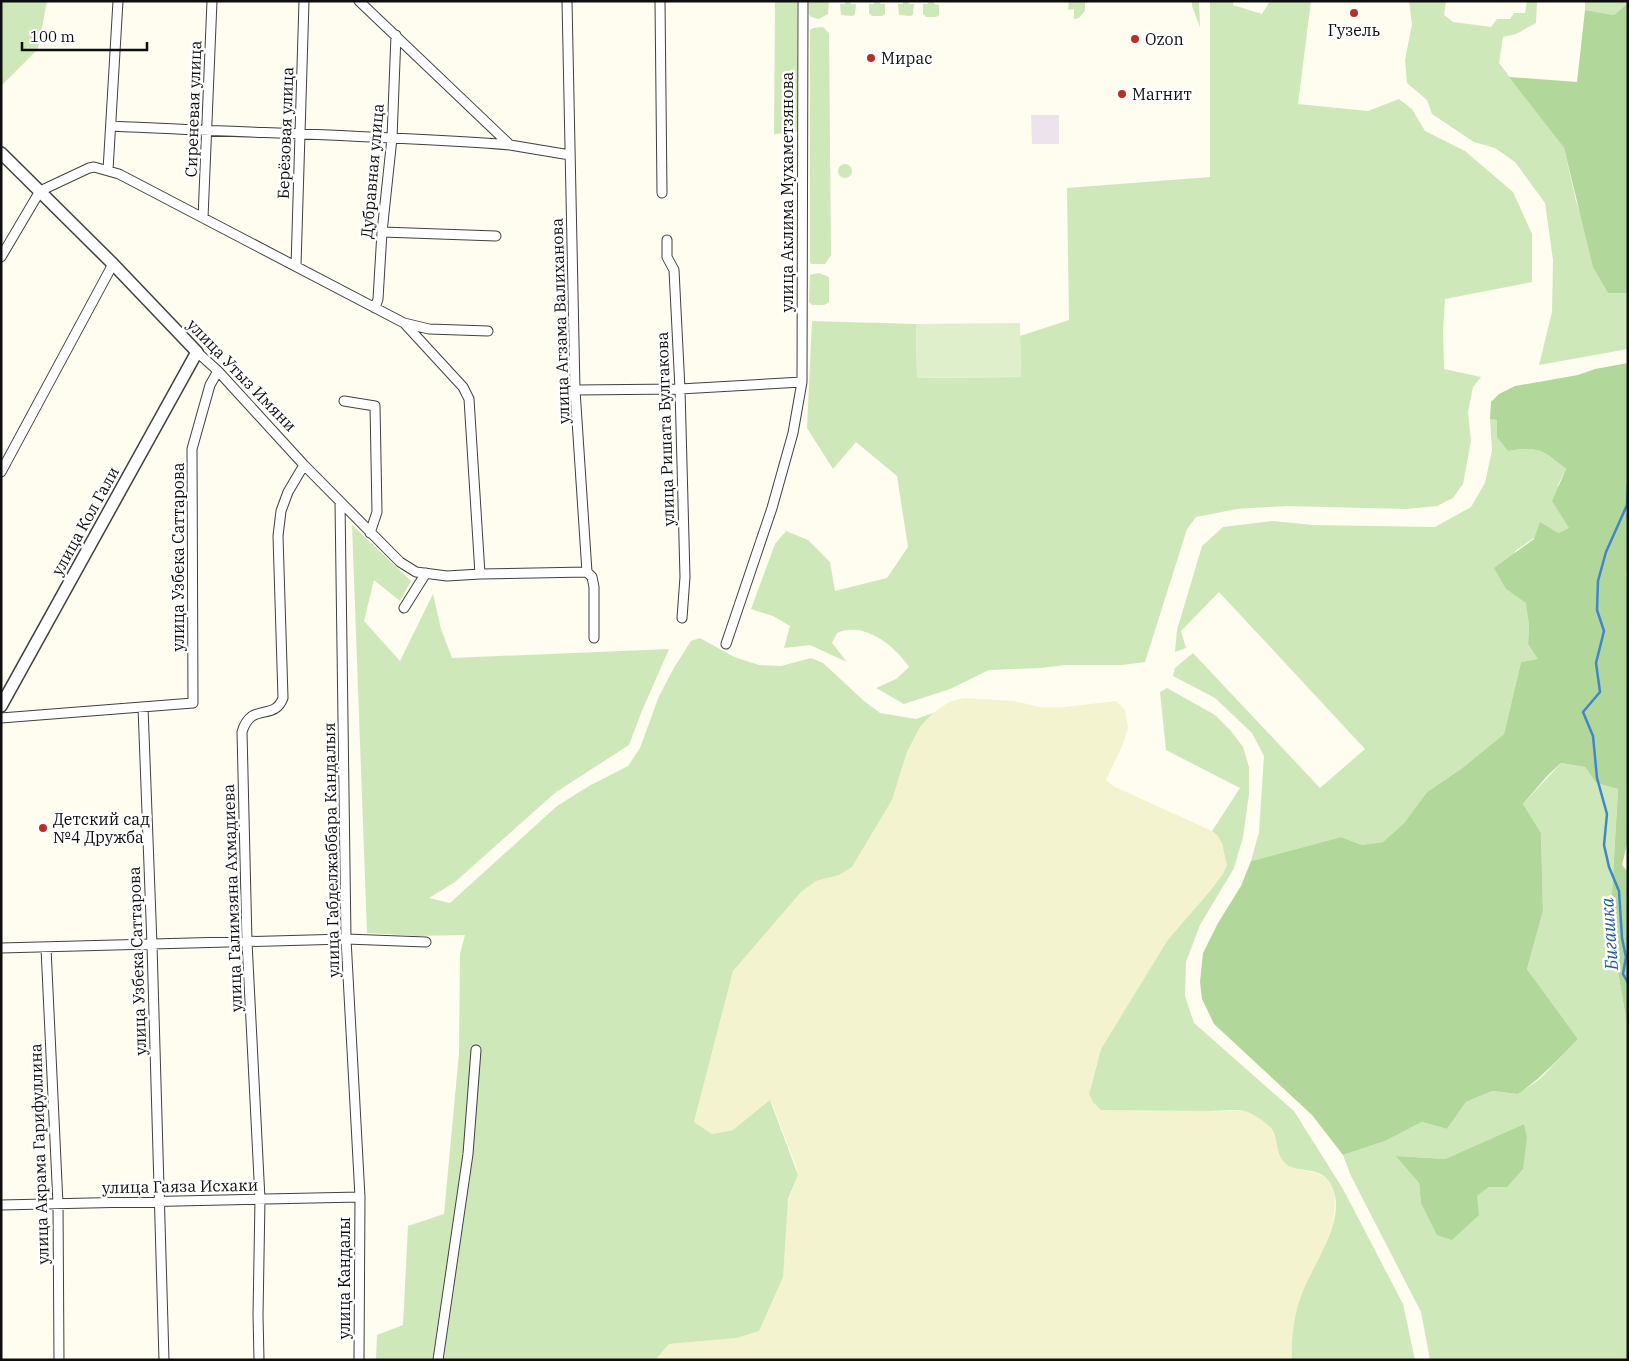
<svg xmlns="http://www.w3.org/2000/svg" width="1629" height="1361" font-family="'IBM Plex Serif',serif">
<style>
.industrial{fill:#ece3ec}
.farmland{fill:#f4f3d0}
.green{fill:#cee8ba;fill-rule:evenodd}
.forest{fill:#b1d89a}
.pitch{fill:#e0efcb}
.lines{fill:none;stroke-linecap:round;stroke-linejoin:round}
.stream{stroke:#3f87c9;stroke-width:2.5}
.minor-casing{stroke:#414141;stroke-width:11}
.tertiary-casing{stroke:#414141;stroke-width:14}
.minor{stroke:#fff;stroke-width:9}
.tertiary{stroke:#fff;stroke-width:11}
.poi-dot{fill:#ba2e2a;stroke:#fff;stroke-width:2}
.labels{text-anchor:middle;dominant-baseline:central;stroke-width:5;stroke-linejoin:round;paint-order:stroke}
.poi-label{font-size:16px;fill:#0e0e0e;stroke:#fff;text-anchor:start}
.street-label{font-size:16px;fill:#0e0e0e;stroke:#fff}
.water-label{font-size:18px;font-style:italic;fill:#1b5a9c;stroke:#fff}
</style>
<rect width="100%" height="100%" fill="#fefdef"/>
<path class="industrial" d="M1031 115H1059V144H1032Z"/>
<path class="farmland" d="M964 698 1014 701 1040 707H1064L1116 701 1125 710 1128 728 1123 744 1106 780 1113 786 1212 831 1218 836 1226 856 1227 865 1223 874 1195 910 1167 941 1101 1049 1090 1088 1101 1110 1246 1111 1255 1115 1270 1127 1292 1168 1317 1173 1327 1178 1334 1190 1335 1205 1333 1224 1293 1333 1292 1360H655L669 1344 736 1338 798 1175 796 1166 771 1101 750 1119 733 1130 712 1134 694 1122 733 971 767 929 801 892 816 881 839 875 852 867 892 800 907 752 920 727 933 713 949 702Z"/>
<path class="green" d="M1 1H47L38 49 1 86Z
M775 1H797V131L794 133 774 134Z
M809 1H829L828 14 819 19 811 17 809 14Z
M845 1H850L851 4H856L855 14 853 16 841 15 840 4H845Z
M874 1H880V4H885V14L882 16H872L869 13V4H874Z
M903 1H908L909 4H914L913 14 911 16 899 15 898 4H903Z
M928 1H934V4L939 5V15L936 17H926L923 14V4H928Z
M1069 1H1085V11L1079 18 1074 19V9L1068 10Z
M1192 1H1199L1200 27 1192 6Z
M1210 1H1233V5L1262 14 1270 1H1311L1298 104 1368 111 1399 99 1412 109 1425 131 1465 151 1513 192 1532 234V282L1445 299 1443 331 1444 369 1481 377 1473 387 1468 412 1471 441 1463 484 1453 498 1437 506 1406 509 1286 506 1237 509 1196 517 1187 529 1145 662 1122 665H1066L1040 668 989 670 950 689 904 704 876 688 896 679 909 667C894 645 864 621 837 633L832 643 847 662 810 645 784 648 790 626 773 616 751 609 775 544 786 531 808 540 830 562 835 591 887 578 908 547 897 476 856 442 833 469 807 428 812 321 916 324 917 378 1021 377 1020 336 1069 320 1067 188 1210 177Z
M1409 1H1446L1444 15 1453 22 1491 27 1497 19H1510L1514 13H1525L1527 1H1537L1536 23 1516 34 1503 37 1499 63 1564 148 1576 201 1608 293H1628V349L1539 365 1552 312 1553 260 1545 203 1515 162 1495 148 1474 142 1432 114 1427 100 1407 83 1405 60 1412 24Z
M1585 1H1628V3L1614 15 1585 10Z
M823 27 829 33 831 255 825 264H811L810 262V30L813 28Z
M838 171a7 7 0 1 1 14 0a7 7 0 1 1-14 0Z
M819 273 829 277V302L824 305H812L809 302 810 275Z
M1490 419 1498 420 1508 451C1540 446 1542 450 1566 469L1558 485 1569 528 1558 533 1534 538 1515 551 1506 589 1527 603 1529 625 1528 644 1539 659 1521 662 1504 734 1461 769 1427 792 1404 823 1383 842 1362 845 1341 837 1251 861 1259 832 1264 756 1252 733 1215 698 1173 676 1175 668 1193 653 1320 788 1365 749 1219 592 1181 631 1186 648 1175 652 1177 630 1202 546 1223 527 1272 521 1314 525 1435 527 1471 507 1485 483 1492 450Z
M352 525 411 581 400 601 374 580 364 621 400 661 433 594 441 629 452 658 669 649 641 713 629 745 556 792 455 882 429 898 450 903 557 806 589 786 628 766 640 748 659 696 675 666 691 641 700 638 734 657 759 665 781 666 811 658 823 663 864 701 880 713 916 719 933 713 920 727 907 752 892 800 852 867 839 875 816 881 801 892 733 971 694 1122 712 1134 733 1130 770 1100 798 1175 788 1199 783 1277 759 1331 736 1338 669 1344 655 1360H376L377 1335 403 1325 408 1226 444 1214 459 1053 460 954 465 935 418 936 367 933Z
M1167 688 1215 715 1231 731 1243 747 1249 767V794L1243 837 1234 868 1200 925 1186 962 1185 996 1194 1023 1294 1111 1343 1189 1403 1304 1415 1360H1292C1291 1340 1294 1315 1301 1296 1312 1265 1353 1213 1328 1180 1318 1166 1294 1174 1284 1162 1275 1152 1279 1137 1270 1127 1265 1122 1252 1113 1245 1111 1234 1109 1219 1111 1207 1111 1172 1111 1136 1110 1101 1110L1093 1102 1089 1094 1101 1049 1167 941 1210 891 1223 874 1227 865 1222 844 1218 836 1212 831 1240 788 1166 750 1160 692Z
M1561 763 1585 767 1596 783 1618 789 1610 927 1628 1029V1360H1430L1421 1312 1351 1176 1343 1155 1385 1141 1422 1122 1447 1129 1466 1102 1492 1091 1518 1094 1540 1079 1578 1039 1527 969 1543 911 1541 833 1523 804ZM1524 1124 1489 1187 1477 1196 1421 1203 1419 1183 1397 1156 1445 1159Z"/>
<path class="forest" d="M1628 3V293H1608L1593 267 1564 148 1509 77 1577 82 1585 10 1614 15Z
M1628 363V572L1626 574 1628 577V840L1622 865 1628 872V1029L1610 927 1618 789 1596 783 1585 767 1561 763 1548 775 1523 804 1541 833 1543 911 1527 969 1578 1039C1559 1059 1541 1078 1518 1094L1492 1091 1466 1102 1447 1129 1422 1122 1385 1141 1343 1155 1312 1115 1214 1024 1202 999 1200 982 1203 953 1218 923 1241 886 1251 861 1341 837 1362 845 1383 842 1404 823 1427 792 1461 769 1504 734 1521 662 1538 659 1528 644 1529 625 1526 603 1506 589 1494 568 1534 539 1540 522 1558 533 1569 528 1552 501 1566 469C1542 450 1540 446 1508 451L1497 437V420L1490 419 1491 402 1499 394 1515 386 1578 375 1595 369Z
M1524 1124 1527 1138 1523 1169 1507 1187H1489L1477 1196 1479 1215 1452 1240 1437 1235 1421 1203 1419 1183 1396 1156 1445 1159Z"/>
<path class="pitch" d="M1020 323 1021 377 917 378 916 324Z"/>
<g class="lines">
<path class="stream" d="M1628 484 1627 505 1606 552 1598 581 1597 610 1604 631 1596 663 1600 692 1583 712 1593 736 1597 778 1607 814 1604 845 1609 867 1619 891 1622 938 1626 957 1623 974 1628 983"/>
<g class="minor-casing">
<path id="minor" d="M359 1 510 145 570 155
M567 1 575 390 587 572 592 577 594 587V638
M660 1 662 193
M111 126C244 133 377 135 510 145
M108 170 118 1
M203 218 212 1
M382 232 496 236
M667 240V257L674 270 680 389 685 577 682 618
M1 257 40 191 89 168 94 167 119 174 404 323 429 329 488 331
M296 266 304 1
M375 308 378 299 382 232 392 138 396 35
M405 324 463 387 469 399 480 574 587 572
M197 352 218 371 304 465 400 562 416 572 447 576 480 574
M575 390 680 389 802 382
M344 401 375 406 377 512 370 533
M1 472 113 264
M340 502 346 939 360 1197 359 1360
M404 608 426 573
M726 644 772 508 793 433 802 382 803 1
M143 707 152 945 164 1360
M1 718 193 703 192 449 210 385 218 371
M1 948 346 939 426 942
M46 948 58 1204 59 1360
M1 1205 360 1197
M259 1360 258 1315 260 1199 247 942 242 732C251 701 274 722 283 698L278 536 281 511 288 492 304 465
M438 1360 468 1154 476 1050"/>
</g>
<g class="tertiary-casing">
<path id="tertiary" d="M1 153 113 264 197 352 1 706"/>
</g>
<use href="#minor" class="minor"/>
<use href="#tertiary" class="tertiary"/>
</g>
<g class="poi-dot">
<circle cx="1354" cy="13" r="5"/>
<circle cx="1135" cy="39" r="5"/>
<circle cx="871" cy="58" r="5"/>
<circle cx="1122" cy="94" r="5"/>
<circle cx="43" cy="828" r="5"/>
</g>
<g class="labels">
<g class="poi-label">
<text x="1354" y="30" text-anchor="middle">Гузель</text>
<text x="1145" y="39">Ozon</text>
<text x="881" y="58">Мирас</text>
<text x="1132" y="94">Магнит</text>
<text x="53" y="819">Детский сад<tspan x="53" dy="18">№4 Дружба</tspan></text>
</g>
<g class="street-label">
<text transform="translate(193 109) rotate(-88)">Сиреневая улица</text>
<text transform="translate(285 133) rotate(-88)">Берёзовая улица</text>
<text transform="translate(372 171) rotate(-85)">Дубравная улица</text>
<text transform="translate(787 192) rotate(-90)">улица Аклима Мухаметзянова</text>
<text transform="translate(560 321) rotate(-92)">улица Агзама Валиханова</text>
<text transform="translate(242 375) rotate(46)">улица Утыз Имяни</text>
<text transform="translate(665 429) rotate(-92)">улица Ришата Булгакова</text>
<text transform="translate(85 521) rotate(-61)">улица Кол Гали</text>
<text transform="translate(178 557) rotate(-90)">улица Узбека Саттарова</text>
<text transform="translate(331 850) rotate(-91)">улица Габделжаббара Кандалыя</text>
<text transform="translate(232 898) rotate(-92)">улица Галимзяна Ахмадиева</text>
<text transform="translate(137 961) rotate(-92)">улица Узбека Саттарова</text>
<text transform="translate(39 1154) rotate(-92)">улица Акрама Гарифуллина</text>
<text transform="translate(180 1186) rotate(-1)">улица Гаяза Исхаки</text>
<text transform="translate(344 1278) rotate(-90)">улица Кандалы</text>
</g>
<g class="water-label">
<text transform="translate(1609 934) rotate(-94)">Бигашка</text>
</g>
</g>
<rect width="1629" height="1361" fill="none" stroke="#0e0e0e" stroke-width="5"/>
<path d="M22 42v8h125v-8" fill="none" stroke="#0e0e0e" stroke-width="2.5"/>
<text x="30" y="42" font-size="15" fill="#0e0e0e" stroke="#ffffff" stroke-width="4" paint-order="stroke">100 m</text>
</svg>
